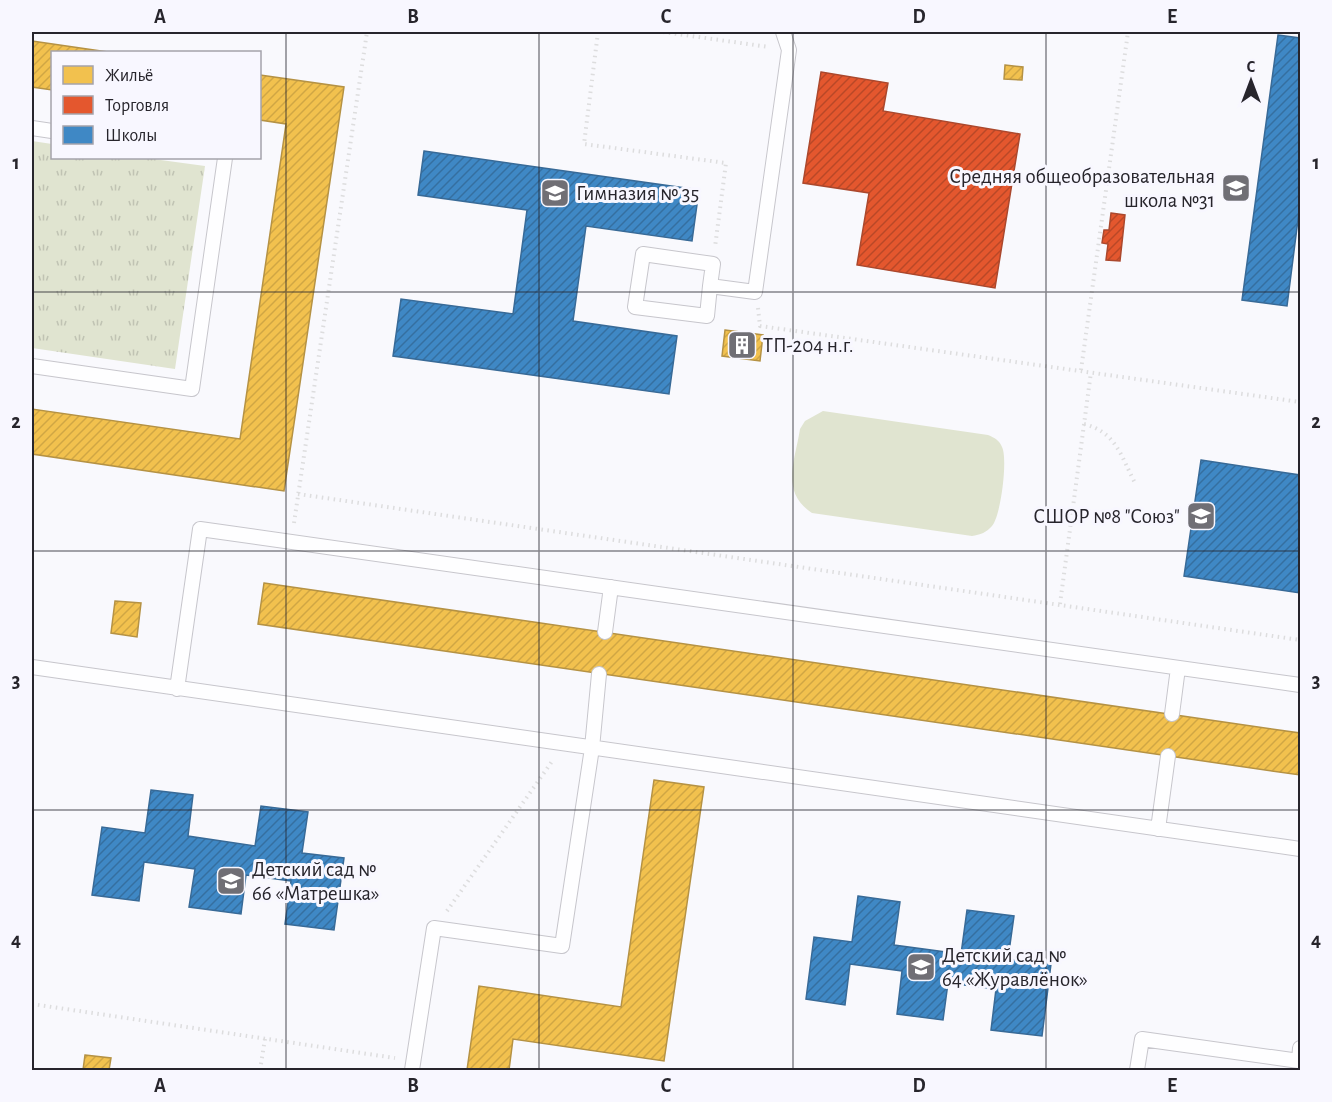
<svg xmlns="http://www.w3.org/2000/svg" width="1332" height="1102" font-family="'Alegreya Sans',sans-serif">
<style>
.park{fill:url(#park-tufts)}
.garden{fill:#e0e4d0}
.homes{fill:url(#homes-hatch);stroke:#b59244;stroke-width:1.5}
.shops{fill:url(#shops-hatch);stroke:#ab482d;stroke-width:1.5}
.schools{fill:url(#schools-hatch);stroke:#386a97;stroke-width:1.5}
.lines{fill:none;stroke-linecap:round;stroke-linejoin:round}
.service-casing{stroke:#c7c6cc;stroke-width:16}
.path{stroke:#ddddde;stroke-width:4;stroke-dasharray:1.5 4.5;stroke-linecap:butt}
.service{stroke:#fefeff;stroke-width:14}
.grid{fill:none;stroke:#27252c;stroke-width:1.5;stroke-opacity:0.55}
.labels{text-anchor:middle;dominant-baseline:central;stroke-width:6;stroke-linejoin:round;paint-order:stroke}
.poi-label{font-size:21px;fill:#27252c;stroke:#f8f7ff;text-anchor:start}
.neatline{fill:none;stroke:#27252c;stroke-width:2}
.grid-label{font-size:20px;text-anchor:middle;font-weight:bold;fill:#27252c}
</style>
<defs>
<pattern id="park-tufts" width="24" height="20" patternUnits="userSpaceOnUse" patternTransform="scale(1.5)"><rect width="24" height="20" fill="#e0e4d0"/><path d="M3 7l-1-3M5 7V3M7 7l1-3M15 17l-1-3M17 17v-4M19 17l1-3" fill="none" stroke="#c0c3b3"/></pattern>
<pattern id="homes-hatch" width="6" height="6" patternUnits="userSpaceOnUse" patternTransform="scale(1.5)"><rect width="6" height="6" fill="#f2c14e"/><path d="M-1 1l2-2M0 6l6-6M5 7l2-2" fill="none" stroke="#d0a644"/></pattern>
<pattern id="shops-hatch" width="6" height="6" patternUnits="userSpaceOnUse" patternTransform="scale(1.5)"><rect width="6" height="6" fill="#e4572e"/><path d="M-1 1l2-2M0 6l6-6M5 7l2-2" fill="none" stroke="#b94827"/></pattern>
<pattern id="schools-hatch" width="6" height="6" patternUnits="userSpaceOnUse" patternTransform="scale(1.5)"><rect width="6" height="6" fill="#3f88c5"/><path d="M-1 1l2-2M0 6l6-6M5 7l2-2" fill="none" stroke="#356fa0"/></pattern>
</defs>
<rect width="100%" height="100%" fill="#f9f9fd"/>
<path class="park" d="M32 141 52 144V158H146L205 166 175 369 32 348Z"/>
<path class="garden" d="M823 411 988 435C995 438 999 440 1002 447 1008 458 1001 516 992 526 987 532 980 535 972 536L812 513C780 492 795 461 800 429L805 421Z"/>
<path class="homes" d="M32 41 108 52H52V90L32 87Z
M1005 65 1023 67 1022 80 1004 79Z
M260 75 344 87 284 491 32 454V409L240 439 286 124 260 120Z
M725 330 763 335 760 361 722 356Z
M264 583 1300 733V775L258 624Z
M115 601 141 603 137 637 111 633Z
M654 780 704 787 664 1061 513 1039 509 1070H467L479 986 621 1007Z
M85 1055 111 1058 109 1070H83Z"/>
<path class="shops" d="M821 72 888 83 883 111 1020 134 995 288 857 265 869 193 803 183Z
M1111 213 1125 215 1120 261 1106 260 1108 244 1102 243 1104 230H1109Z"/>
<path class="schools" d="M1278 35 1300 38V204L1287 306 1242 300Z
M424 151 699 190 692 241 586 226 573 321 677 336 669 394 393 356 401 299 513 314 527 210 418 195Z
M1201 460 1300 475V593L1184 576Z
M151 790 193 795 188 836 255 846 261 806 308 812 302 853 344 858 334 930 285 924 291 881 246 875 241 914 189 907 195 869 144 862 139 901 92 895 102 827 145 833Z
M858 896 900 902 894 945 961 954 967 910 1014 916 1008 959 1051 964 1042 1036 991 1030 996 989 948 983 943 1020 897 1014 902 971 850 964 845 1005 806 999 814 937 852 942Z"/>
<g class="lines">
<g class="service-casing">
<path id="service" d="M32 128 52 131
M710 286 713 264 643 254 635 307 707 316 710 286 755 292 789 50 783 32
M32 366 192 389 225 158
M605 632 611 587
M32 667 1300 849
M177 689 200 529 1300 685
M1172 714 1178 668
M1158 829 1168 756
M412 1070 434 928 562 946 592 748 599 674
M1137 1070 1142 1039 1299 1061 1300 1048"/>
</g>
<path class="path" d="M598 32 584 144 726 163 715 247
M663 32 769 47
M758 308 760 326 1300 402
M1081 370 1128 32
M1084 424C1116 432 1121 456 1135 483
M298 494 1300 640
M294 523 367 32
M1060 604 1091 372
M447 911 553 760
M32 1004 395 1058
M260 1070 265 1039"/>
<use href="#service" class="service"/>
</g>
<path class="grid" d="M286 32V1070M539 32V1070M793 32V1070M1046 32V1070M32 292H1300M32 551H1300M32 810H1300"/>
<defs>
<g id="school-square" transform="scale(1.5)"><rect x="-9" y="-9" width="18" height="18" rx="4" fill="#706f75" stroke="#f8f7ff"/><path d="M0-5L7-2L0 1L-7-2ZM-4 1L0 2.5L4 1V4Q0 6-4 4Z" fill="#fff"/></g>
<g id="building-square" transform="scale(1.5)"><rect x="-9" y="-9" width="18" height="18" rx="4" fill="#706f75" stroke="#f8f7ff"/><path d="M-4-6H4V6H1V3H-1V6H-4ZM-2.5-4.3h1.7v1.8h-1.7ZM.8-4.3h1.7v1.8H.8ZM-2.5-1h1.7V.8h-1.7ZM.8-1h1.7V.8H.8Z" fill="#fff"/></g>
</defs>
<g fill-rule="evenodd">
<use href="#school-square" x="1236" y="188"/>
<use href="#school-square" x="555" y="193"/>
<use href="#building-square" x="742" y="345"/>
<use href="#school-square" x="1201" y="516"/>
<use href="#school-square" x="231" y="881"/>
<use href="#school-square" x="921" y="967"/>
</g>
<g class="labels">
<g class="poi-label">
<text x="1215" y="176" text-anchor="end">Средняя общеобразовательная<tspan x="1215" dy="24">школа №31</tspan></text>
<text x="576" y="193">Гимназия № 35</text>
<text x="763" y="345">ТП-204 н.г.</text>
<text x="1180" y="516" text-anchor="end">СШОР №8 "Союз"</text>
<text x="252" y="869">Детский сад №<tspan x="252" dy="24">66 «Матрешка»</tspan></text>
<text x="942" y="955">Детский сад №<tspan x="942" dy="24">64 «Журавлёнок»</tspan></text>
</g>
</g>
<rect width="1332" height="1102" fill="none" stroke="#f8f7ff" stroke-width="66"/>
<rect x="51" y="51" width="210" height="108" fill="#f8f7ff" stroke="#a4a3ab" stroke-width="1.5"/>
<rect x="63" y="66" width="30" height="18" fill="#f2c14e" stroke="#a4a3ab" stroke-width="1.5"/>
<text x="105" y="81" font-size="18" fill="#27252c">Жильё</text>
<rect x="63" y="96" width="30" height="18" fill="#e4572e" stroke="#a4a3ab" stroke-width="1.5"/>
<text x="105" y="111" font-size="18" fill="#27252c">Торговля</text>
<rect x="63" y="126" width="30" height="18" fill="#3f88c5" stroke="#a4a3ab" stroke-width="1.5"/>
<text x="105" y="141" font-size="18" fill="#27252c">Школы</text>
<g transform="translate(1251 81)" stroke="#f8f7ff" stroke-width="4.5" paint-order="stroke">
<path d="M0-4.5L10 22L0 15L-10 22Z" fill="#27252c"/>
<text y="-9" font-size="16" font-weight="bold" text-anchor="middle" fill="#27252c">С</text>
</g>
<rect x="33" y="33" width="1266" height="1036" class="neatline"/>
<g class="grid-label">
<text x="160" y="23">A</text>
<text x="413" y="23">B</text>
<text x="666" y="23">C</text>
<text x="919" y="23">D</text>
<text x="1172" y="23">E</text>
<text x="16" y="169">1</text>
<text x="1316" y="169">1</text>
<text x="16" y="428">2</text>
<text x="1316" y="428">2</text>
<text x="16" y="687">3</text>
<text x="1316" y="687">3</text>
<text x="16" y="946">4</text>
<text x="1316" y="946">4</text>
<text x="160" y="1092">A</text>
<text x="413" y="1092">B</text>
<text x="666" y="1092">C</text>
<text x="919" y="1092">D</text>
<text x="1172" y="1092">E</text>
</g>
</svg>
